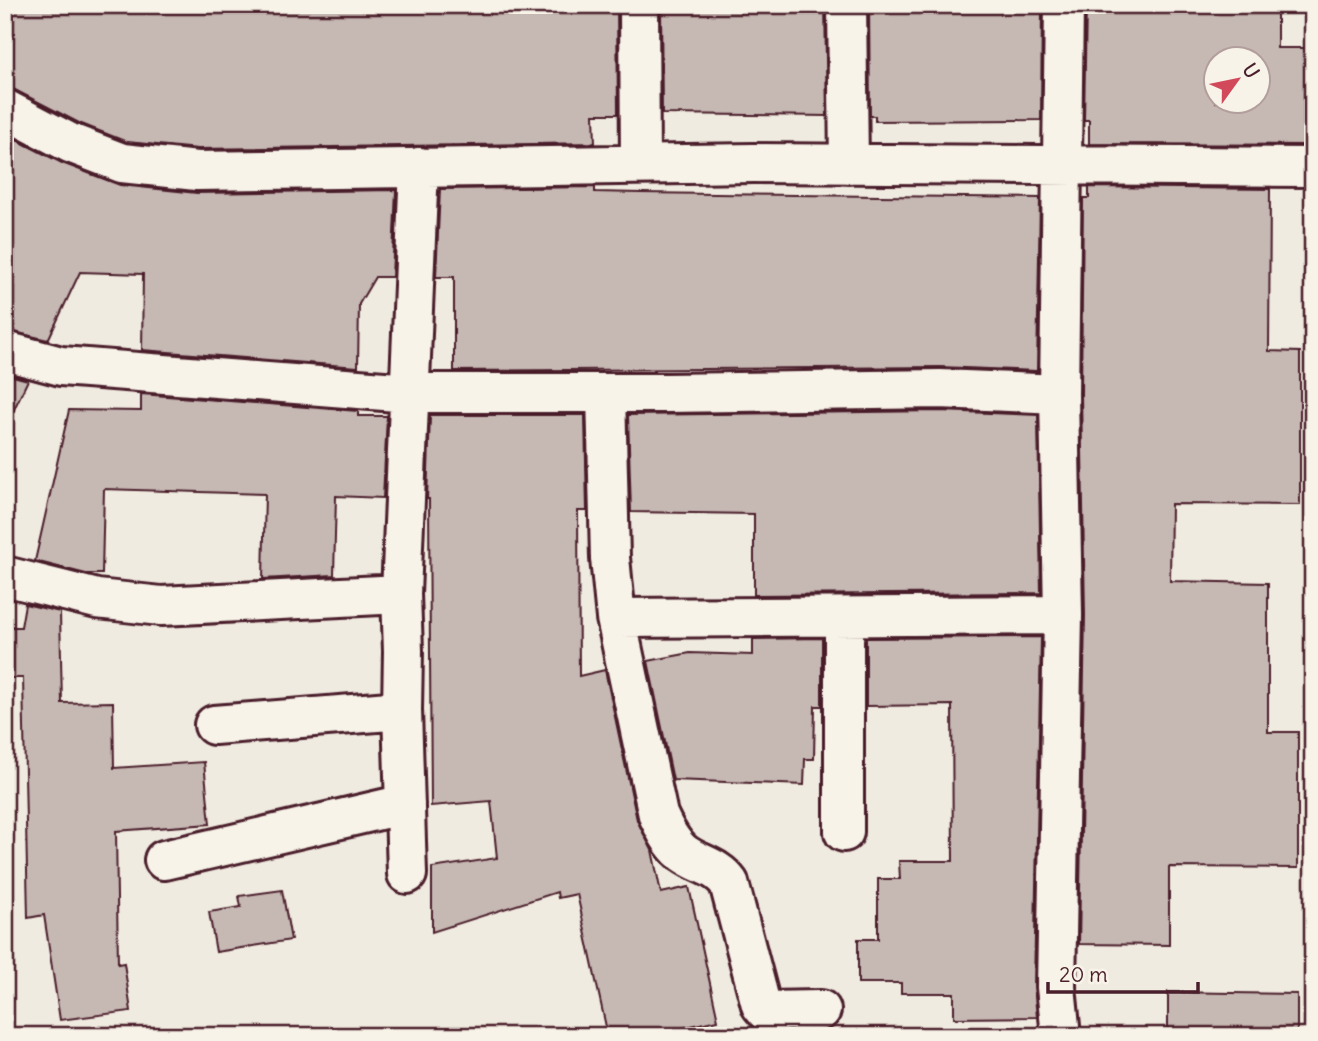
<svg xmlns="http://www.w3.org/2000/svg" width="1318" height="1041" font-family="Delius,sans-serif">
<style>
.building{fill:#c6b8b3;stroke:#4a1f2b;stroke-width:2;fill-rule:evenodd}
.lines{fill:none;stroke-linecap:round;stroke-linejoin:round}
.minor-casing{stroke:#4a1f2b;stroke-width:44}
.minor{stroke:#f7f3e8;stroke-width:38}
</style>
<rect width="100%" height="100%" fill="#f0ebe0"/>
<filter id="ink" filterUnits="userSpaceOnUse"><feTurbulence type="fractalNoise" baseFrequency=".0143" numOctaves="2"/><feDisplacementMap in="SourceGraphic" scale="14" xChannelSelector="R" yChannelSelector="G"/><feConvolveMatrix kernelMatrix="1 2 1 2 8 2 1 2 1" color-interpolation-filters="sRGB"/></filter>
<g filter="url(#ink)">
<path class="building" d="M5 5H617L618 114H594L595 143 198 149 127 142 79 123 15 90 5 87Z
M661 5H825L827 116 662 114Z
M869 5H1042L1041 120 875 121V116H870Z
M1086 5H1277V48H1309V103H1312V145L1089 144V120H1084ZM1216 60H1258V102H1216Z
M5 134 62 163 120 185 197 193 396 190 392 277H375L359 304 358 367 142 350 143 274 80 272 48 340 5 330Z
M595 187V192L641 193 1040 198 1037 371 940 367 454 371V277H436L440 189Z
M1089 187 1270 189 1269 351 1300 352V505L1171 504 1170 581 1268 583V732H1298V868L1169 867V945L1079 944 1085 615 1081 394 1083 198H1089Z
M5 374 28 380 5 428Z
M141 394 358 411V416H387L383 498 336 496 334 575 263 579 265 494 104 489 102 574H86L35 561 69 410 141 411Z
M940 411 1038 415 1041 593 754 595V514L631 512 628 415Z
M430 415H585L587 511H578L579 676 605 670 637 820 652 850 661 893 689 887 718 1020 646 1036H608L577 894 558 898 557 892 432 932V868L497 858 491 801 431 806 429 499H427Z
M25 604 60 612 62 703 113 702 114 768 204 762 210 824 116 831 118 964 124 963 131 1011 60 1020 44 915 28 918 23 678H5V627H21Z
M1041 637 1034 987 1037 1017 954 1018V993H901V983H858V939H878V879H900L899 861H953L952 705 866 706V638Z
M822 638V706H815L814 759H805L804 785 673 780 648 661 690 653 753 655V639Z
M282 890 291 940 216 952 209 912 241 907 239 896Z
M1168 992 1297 994V1036H1168Z"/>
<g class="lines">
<g class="minor-casing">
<path id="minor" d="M639 5 640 164
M847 5 849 164
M5 109 70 143 122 163 197 171 754 163 1313 167
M5 351 61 366 410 393H667L940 389 1059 394 1064 5
M606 393 610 558 616 618 658 815C664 828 671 843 683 853 699 865 717 866 729 883L761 1005 766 1011 821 1010
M1059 394 1063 615 1056 987 1061 1036
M5 576 97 599 161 606 401 594
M616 618 1063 615
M402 710 407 874
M214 725 402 710 403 651 401 594 419 167
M844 832V618
M164 860 405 804"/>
</g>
<use href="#minor" class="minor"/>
</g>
</g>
<rect width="1318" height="1041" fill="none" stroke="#f7f3e8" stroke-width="28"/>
<rect x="14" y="14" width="1290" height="1013" fill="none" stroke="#4a1f2b" stroke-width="2.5" filter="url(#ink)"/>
<g transform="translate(1237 80) rotate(57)"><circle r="33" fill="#f7f3e8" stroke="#b29e9c" stroke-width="2"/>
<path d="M0-5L12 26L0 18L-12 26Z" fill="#d1495b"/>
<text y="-10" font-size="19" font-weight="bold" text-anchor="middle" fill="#4a1f2b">U</text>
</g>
<path d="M1048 982v10h150v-10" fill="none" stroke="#4a1f2b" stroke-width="3.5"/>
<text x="1059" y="982" font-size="21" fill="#4a1f2b" stroke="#f7f3e8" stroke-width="5" paint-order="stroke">20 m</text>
</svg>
